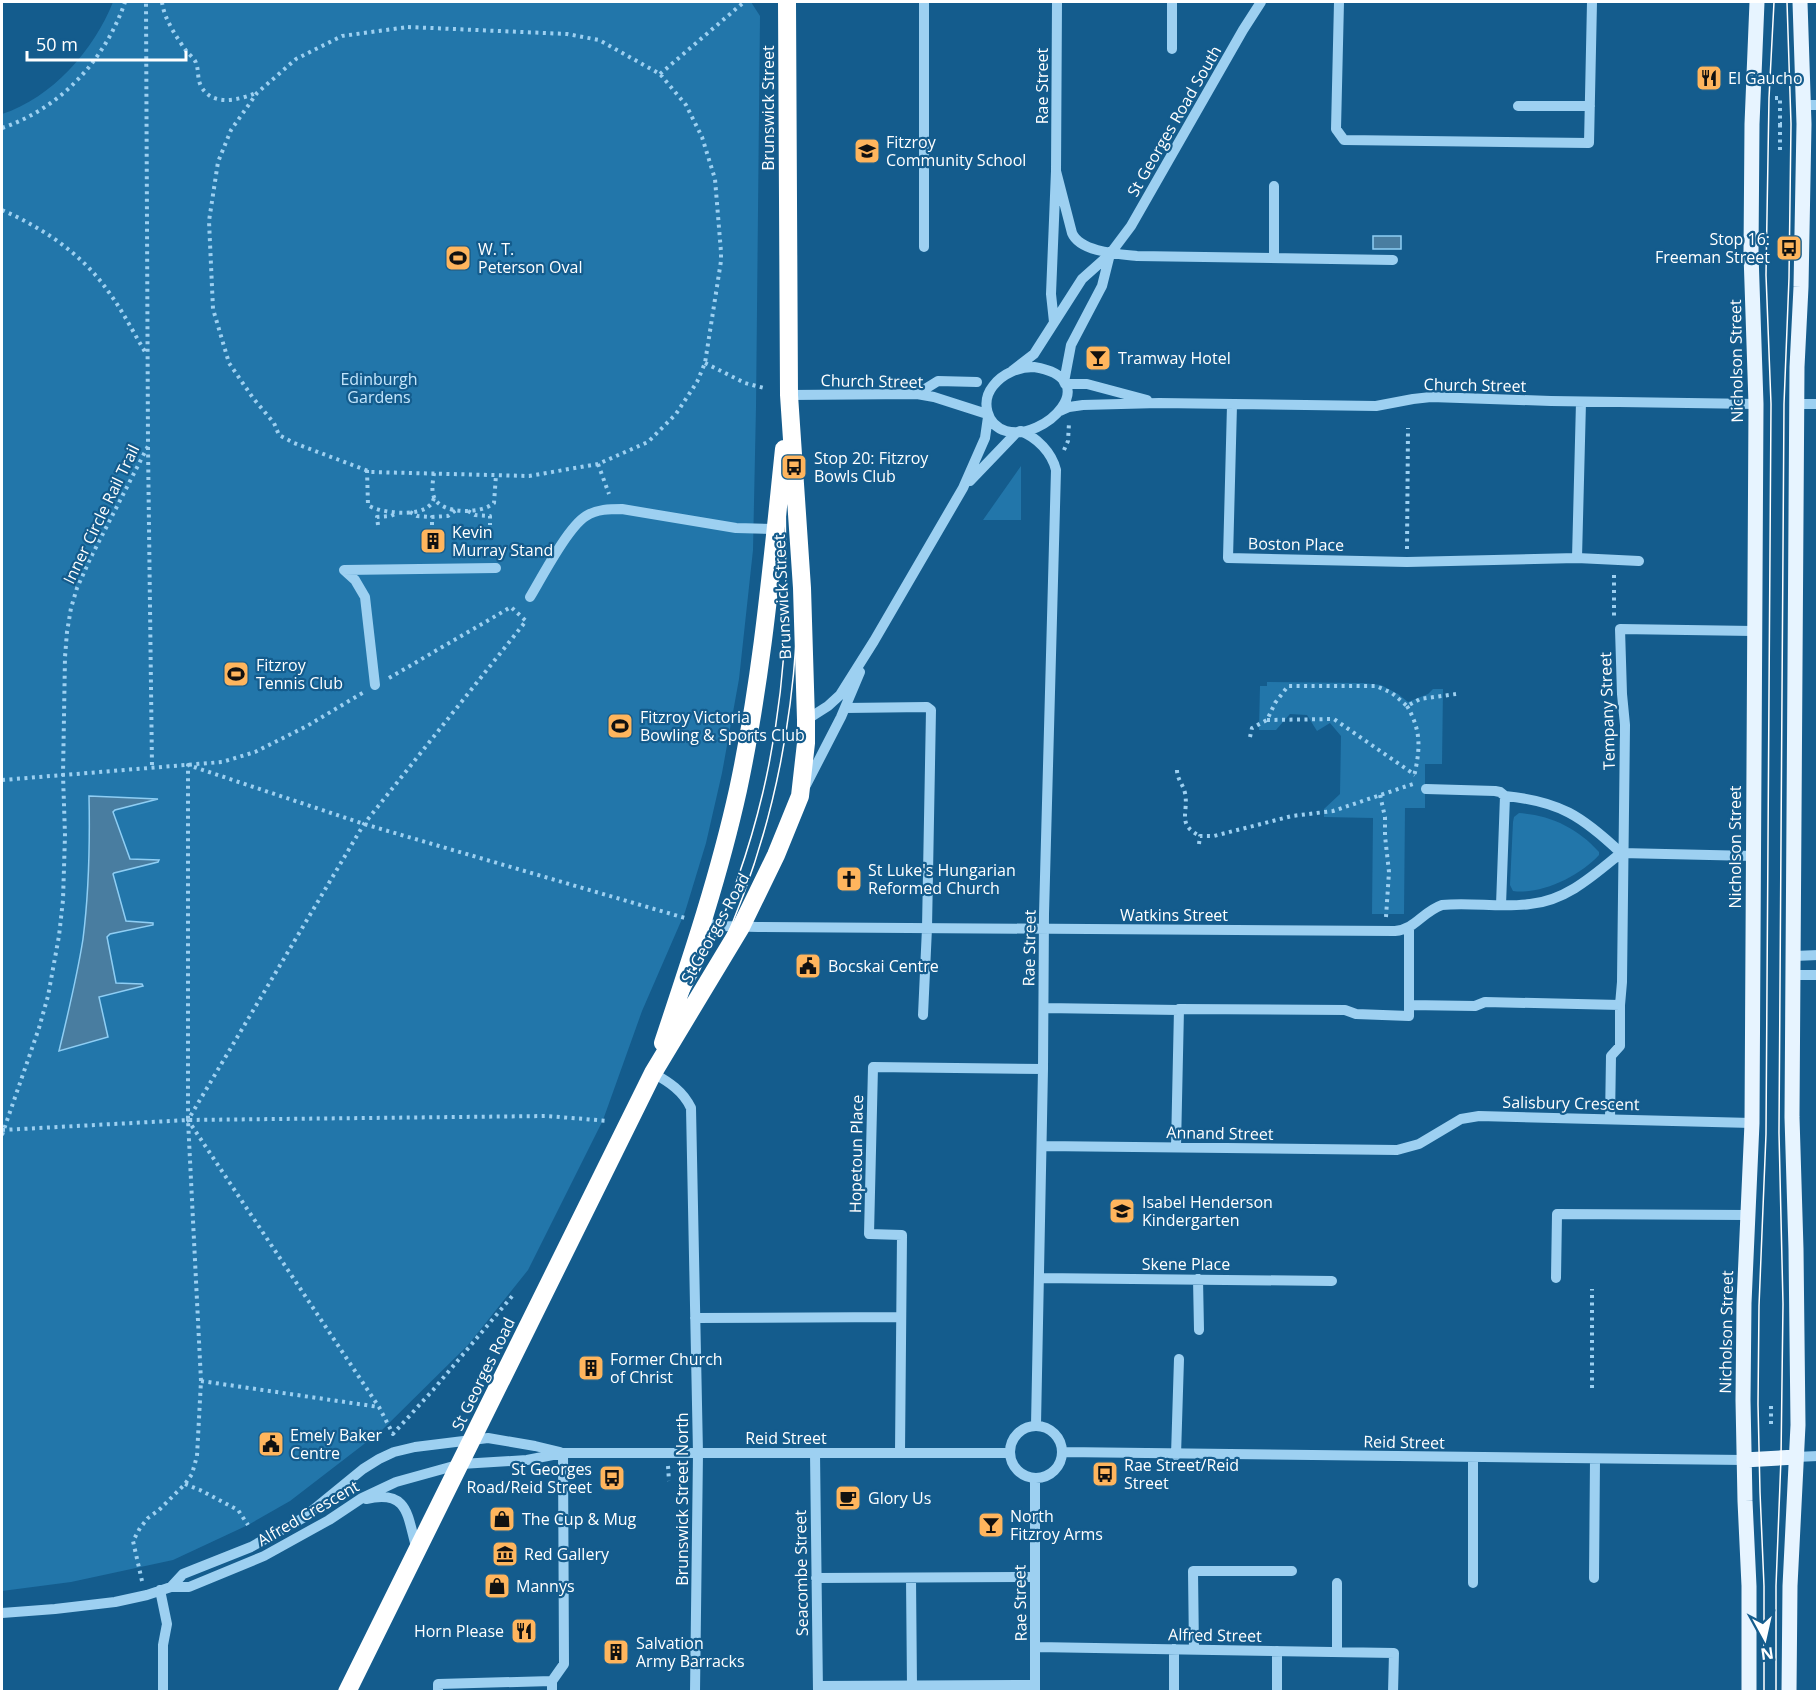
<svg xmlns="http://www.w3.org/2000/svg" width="1819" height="1693" font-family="'Open Sans',sans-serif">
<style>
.green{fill:#2276aa}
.water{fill:#497da0;stroke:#8fcef4;stroke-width:1.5}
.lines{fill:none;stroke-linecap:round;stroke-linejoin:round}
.path{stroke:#9dd0f1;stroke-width:4;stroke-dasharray:3 4.5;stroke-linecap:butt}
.minor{stroke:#9dd0f1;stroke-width:10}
.major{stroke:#e7f4ff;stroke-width:15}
.highway{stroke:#fff;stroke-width:18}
.tram{stroke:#fff;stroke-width:1.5}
.labels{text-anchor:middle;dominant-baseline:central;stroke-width:4.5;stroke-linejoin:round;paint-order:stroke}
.poi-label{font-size:16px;fill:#fff;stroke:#145c8d;text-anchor:start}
.street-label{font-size:16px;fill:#fff;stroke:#145c8d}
.park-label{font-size:16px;fill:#c4e6fc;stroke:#145c8d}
</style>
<rect width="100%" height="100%" fill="#145c8d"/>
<path class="green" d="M113 2H751L760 16 756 407 753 550 739 679 722 773 706 843 685 912 642 1011 603 1120 528 1270 468 1345 381 1431 290 1501 248 1525 173 1560 71 1582 2 1591V114C52 98 94 50 113 2Z
M1021 466V520H983Z
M1267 682 1363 683 1381 685 1398 694 1408 702 1428 694 1433 689H1443L1442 764H1425V808H1405L1404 914H1372L1373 818 1324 817V809L1340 794 1341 736 1330 723 1317 731 1307 715 1290 714 1276 730H1259L1260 686H1267Z
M1519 813C1550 815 1578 828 1599 852V855C1580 876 1541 895 1513 891L1510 885 1513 822 1514 817Z"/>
<path class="water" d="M1373 236H1401V249H1373Z
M89 796 158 799 115 810 113 812 130 859 159 860 158 862 114 873 113 874 126 921 153 923V925L110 934 107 937 116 983 142 984 143 986 99 997 108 1037 59 1051C68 1014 77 977 83 939 89 892 90 844 89 796Z"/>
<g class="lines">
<path class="path" d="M162 2C164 19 177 38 187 52 190 55 195 59 196 63 199 70 197 79 201 86 212 107 239 100 256 93
M408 27 567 34 599 40 660 74 686 105 702 137 715 179 721 252V261L705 363 697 382 676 414 648 442 598 464 529 476 371 472 294 443 279 435 274 423 253 398 229 363 213 309 209 221 218 162 231 130 257 93 296 59 342 36Z
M660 74 744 2
M1775 98H1780V124H1785
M2 128C61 108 105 60 125 2
M1780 150V124
M2 210C43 228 82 254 108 291 123 311 134 334 147 355
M705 363 745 383 764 388
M148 447 152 767
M1064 450 1068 441 1069 423
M598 464 609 494
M367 470 368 505C379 513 418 517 429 506 432 504 433 501 434 498
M434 473C433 481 431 490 434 497 441 515 482 514 494 503L496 475
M468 511 475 515 490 516V525
M410 512 417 516 432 517
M378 525 377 517 391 516 397 513
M432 525V517L448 516 456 510
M1407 549 1408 428
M1614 575V616
M389 678 511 607 526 621 364 824 188 1120 379 1407 393 1434 433 1390 514 1294
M1407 706C1422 732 1420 749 1414 777
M1267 720 1334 719 1415 775
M1250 737 1252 728 1267 720 1275 703 1288 686H1376L1392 693 1407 706 1420 699 1456 694
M1177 770C1177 779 1183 784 1185 793 1189 813 1176 824 1200 836
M2 780 222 762 255 752 307 726 364 692
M1380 795 1385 817V836L1389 872 1386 917
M1199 844 1200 836H1214L1292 816 1333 811 1413 784
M2 1130 188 1120 547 1116 609 1121
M2 1135 39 1028 48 996 59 936 63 900 65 835 63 775 65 657 67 632 71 608 77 588 91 557 148 446 146 2
M201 1381 379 1407
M1592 1388V1289
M1771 1406V1425
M668 1466 669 1481
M185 1484 200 1490 238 1510 248 1525
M142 1581 133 1541 140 1528 148 1518 159 1510 185 1484 192 1474 197 1456 201 1381 188 1120V765L364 824 685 918"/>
<path class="minor" d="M924 2V247
M1339 2 1336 129 1344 140 1589 143 1592 2
M1172 49V2
M1804 105H1818
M1518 106H1590
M1056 171 1072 233C1080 252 1118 254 1137 256L1393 260
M1274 258V186
M1054 322 1051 294 1056 171 1057 2
M1034 367C1107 379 1044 442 1006 431 986 425 981 401 993 386 1003 373 1019 367 1034 367Z
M1012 371 1034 354 1082 279 1110 254 1131 226 1243 30 1261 2
M1064 382 1071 345 1102 286 1110 254
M1065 384H1087L1147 400
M917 394 938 381 977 382
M789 395 917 394 934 397 987 414
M1797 404H1818
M1232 405 1228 558 1407 562 1577 558 1639 561
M1060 411 1069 407 1083 405 1159 403 1376 406 1413 399 1431 397 1551 401 1756 404
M1020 431C1037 437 1052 453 1056 470L1044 914 1043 1069 1036 1425
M970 481 1017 432
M1577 558 1581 402
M530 597C542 577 568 527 586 516 597 509 610 509 622 509L736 528 776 529
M375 685 365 597 355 580 344 570 496 568
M845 708 927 707 931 710 927 928 923 1015
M806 720 828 706 840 695 874 641 963 488 985 438 988 417
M806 785 841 717 860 672
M1426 789 1495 791 1500 792 1505 796C1559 801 1582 816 1621 853L1754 856
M1501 905 1505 796
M703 923 720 926 758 927 1395 931C1416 929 1422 912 1442 905 1471 902 1501 908 1530 904 1566 901 1594 875 1621 853
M1794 956 1818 955
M1794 975H1818
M1409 1005 1475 1006 1485 1002 1620 1005 1622 982 1625 725 1622 694 1620 629 1753 631
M1044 1008 1179 1010
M653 1073C669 1082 683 1091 691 1108L698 1453 695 1692
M1610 1119 1611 1056 1620 1046V1005
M1042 1146 1397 1150 1419 1144 1461 1119 1479 1116 1752 1123
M1176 1147 1179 1009 1345 1010 1356 1014 1409 1016V928
M1039 1278 1332 1281
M1556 1278 1557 1214 1747 1215
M1198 1279 1199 1330
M695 1318 901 1317
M1010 1452a26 26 0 1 1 52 0a26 26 0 1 1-52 0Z
M1063 1452 1744 1460
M815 1453 818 1692
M900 1453 902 1235 869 1234 873 1067 1043 1069
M1176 1455 1179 1359
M1796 1457 1818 1456
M366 1499C410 1489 407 1517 417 1550
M816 1578 1034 1577
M911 1578 912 1687
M1594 1578 1595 1459
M1337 1583V1652
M1473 1583V1458
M171 1587 183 1574 251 1547 303 1518 363 1469 379 1459 394 1452 415 1447 488 1438 535 1446 560 1452
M160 1590 167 1624 163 1645V1692
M2 1613 55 1609 115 1602 147 1595 171 1587H189L264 1556 329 1520 362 1498 396 1482 461 1464 527 1460 563 1453H1010
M1036 1647 1394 1653 1393 1692
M1194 1650 1193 1571H1292
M1277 1651V1692
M818 1686 1035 1685
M1035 1691V1479
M438 1692V1684L552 1681
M552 1692V1681L564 1664 563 1453
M1174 1692V1649"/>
<path class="major" d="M1744 1460 1796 1457
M1749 1692V1586L1745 1501 1743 1400 1744 1303 1752 1123 1756 404 1751 254 1752 124 1757 2
M1789 1692 1790 1586 1798 1425 1796 1249 1792 1117 1797 367 1801 287 1804 124 1800 2"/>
<path class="highway" d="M663 1043C691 959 719 876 738 790 762 678 772 563 784 449
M347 1692 653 1073 741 927 776 855 800 796 806 743V720L802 588 789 395 787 2"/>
<path class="tram" d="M342 1692 704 961C756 849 781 741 786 617L782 2
M353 1692 480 1439 493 1408 719 954C764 856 789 751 796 643L792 2
M1764 1692V1586L1760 1492 1758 1404 1759 1306 1766 1134 1771 404 1766 275 1769 98 1774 2
M1776 1692V1586L1781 1458 1783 1304 1779 1133 1784 404 1789 278 1791 124 1787 2"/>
</g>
<defs>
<g id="restaurant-square" transform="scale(1.35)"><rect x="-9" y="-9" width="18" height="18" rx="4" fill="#ffb55d" stroke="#145c8d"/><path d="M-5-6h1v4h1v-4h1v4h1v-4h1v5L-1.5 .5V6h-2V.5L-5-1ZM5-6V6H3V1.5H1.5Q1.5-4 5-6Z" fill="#111"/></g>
<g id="school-square" transform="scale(1.35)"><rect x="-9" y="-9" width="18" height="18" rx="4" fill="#ffb55d" stroke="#145c8d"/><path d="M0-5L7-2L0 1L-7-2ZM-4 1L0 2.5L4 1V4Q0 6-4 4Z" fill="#111"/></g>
<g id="bus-square" transform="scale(1.35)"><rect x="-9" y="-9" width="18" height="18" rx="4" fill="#ffb55d" stroke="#145c8d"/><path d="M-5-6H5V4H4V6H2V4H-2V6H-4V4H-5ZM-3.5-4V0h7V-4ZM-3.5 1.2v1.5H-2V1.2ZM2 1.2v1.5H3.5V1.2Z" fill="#111"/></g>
<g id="stadium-square" transform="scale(1.35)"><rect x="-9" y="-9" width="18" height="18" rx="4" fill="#ffb55d" stroke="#145c8d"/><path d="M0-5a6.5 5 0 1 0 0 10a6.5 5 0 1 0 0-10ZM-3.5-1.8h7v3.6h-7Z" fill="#111"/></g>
<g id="bar-square" transform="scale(1.35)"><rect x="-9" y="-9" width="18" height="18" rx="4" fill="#ffb55d" stroke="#145c8d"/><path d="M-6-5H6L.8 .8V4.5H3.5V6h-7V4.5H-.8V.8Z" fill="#111"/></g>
<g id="building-square" transform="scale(1.35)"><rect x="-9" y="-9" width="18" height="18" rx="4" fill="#ffb55d" stroke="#145c8d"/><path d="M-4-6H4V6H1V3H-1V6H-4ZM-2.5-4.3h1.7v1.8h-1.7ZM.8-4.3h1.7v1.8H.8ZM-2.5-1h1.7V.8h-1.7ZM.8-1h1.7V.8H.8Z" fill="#111"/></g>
<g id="church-square" transform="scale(1.35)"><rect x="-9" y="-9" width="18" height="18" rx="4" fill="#ffb55d" stroke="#145c8d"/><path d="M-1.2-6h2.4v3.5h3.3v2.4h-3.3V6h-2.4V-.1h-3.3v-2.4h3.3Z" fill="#111"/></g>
<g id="civic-square" transform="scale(1.35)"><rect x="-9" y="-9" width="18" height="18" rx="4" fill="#ffb55d" stroke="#145c8d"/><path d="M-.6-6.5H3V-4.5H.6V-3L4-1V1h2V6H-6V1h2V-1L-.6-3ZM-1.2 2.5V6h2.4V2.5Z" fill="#111"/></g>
<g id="cafe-square" transform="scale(1.35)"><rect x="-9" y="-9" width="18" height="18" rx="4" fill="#ffb55d" stroke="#145c8d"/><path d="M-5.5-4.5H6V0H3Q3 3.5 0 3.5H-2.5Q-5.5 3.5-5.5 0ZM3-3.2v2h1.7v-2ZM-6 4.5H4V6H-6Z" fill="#111"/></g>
<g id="shop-square" transform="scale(1.35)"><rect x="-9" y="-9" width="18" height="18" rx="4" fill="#ffb55d" stroke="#145c8d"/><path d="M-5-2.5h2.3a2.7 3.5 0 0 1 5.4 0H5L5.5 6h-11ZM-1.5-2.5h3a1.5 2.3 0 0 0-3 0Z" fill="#111"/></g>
<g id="museum-square" transform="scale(1.35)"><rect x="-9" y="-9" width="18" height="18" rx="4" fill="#ffb55d" stroke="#145c8d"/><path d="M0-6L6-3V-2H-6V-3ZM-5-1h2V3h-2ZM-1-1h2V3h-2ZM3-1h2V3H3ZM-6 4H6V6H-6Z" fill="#111"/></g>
</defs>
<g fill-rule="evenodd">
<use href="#restaurant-square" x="1709" y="78"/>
<use href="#school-square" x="867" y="151"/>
<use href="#bus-square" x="1789" y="248"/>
<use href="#stadium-square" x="458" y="258"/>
<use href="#bar-square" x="1098" y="358"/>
<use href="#bus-square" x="794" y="467"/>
<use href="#building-square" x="433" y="541"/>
<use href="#stadium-square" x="236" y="674"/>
<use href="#stadium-square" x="620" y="726"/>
<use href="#church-square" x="849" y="879"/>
<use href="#civic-square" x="808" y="966"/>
<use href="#school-square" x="1122" y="1211"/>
<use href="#building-square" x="591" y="1368"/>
<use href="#civic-square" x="271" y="1444"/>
<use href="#bus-square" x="1105" y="1474"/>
<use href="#bus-square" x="612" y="1478"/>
<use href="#cafe-square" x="848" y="1498"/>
<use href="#shop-square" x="502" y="1519"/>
<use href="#bar-square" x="991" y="1525"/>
<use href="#museum-square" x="505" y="1554"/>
<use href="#shop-square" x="497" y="1586"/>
<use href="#restaurant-square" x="524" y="1631"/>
<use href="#building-square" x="616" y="1652"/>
</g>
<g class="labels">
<g class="poi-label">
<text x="1728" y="78">El Gaucho</text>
<text x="886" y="142">Fitzroy<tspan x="886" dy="18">Community School</tspan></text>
<text x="1770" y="239" text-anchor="end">Stop 16:<tspan x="1770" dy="18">Freeman Street</tspan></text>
<text x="478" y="249">W. T.<tspan x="478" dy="18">Peterson Oval</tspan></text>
<text x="1118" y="358">Tramway Hotel</text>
<text x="814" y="458">Stop 20: Fitzroy<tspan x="814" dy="18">Bowls Club</tspan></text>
<text x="452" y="532">Kevin<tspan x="452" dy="18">Murray Stand</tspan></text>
<text x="256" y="665">Fitzroy<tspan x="256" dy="18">Tennis Club</tspan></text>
<text x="640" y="717">Fitzroy Victoria<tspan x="640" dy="18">Bowling &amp; Sports Club</tspan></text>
<text x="868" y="870">St Luke's Hungarian<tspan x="868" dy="18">Reformed Church</tspan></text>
<text x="828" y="966">Bocskai Centre</text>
<text x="1142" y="1202">Isabel Henderson<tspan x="1142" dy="18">Kindergarten</tspan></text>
<text x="610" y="1359">Former Church<tspan x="610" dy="18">of Christ</tspan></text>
<text x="290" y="1435">Emely Baker<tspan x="290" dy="18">Centre</tspan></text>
<text x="1124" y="1465">Rae Street/Reid<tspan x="1124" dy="18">Street</tspan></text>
<text x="592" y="1469" text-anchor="end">St Georges<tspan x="592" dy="18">Road/Reid Street</tspan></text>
<text x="868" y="1498">Glory Us</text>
<text x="1010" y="1516">North<tspan x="1010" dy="18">Fitzroy Arms</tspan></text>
<text x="522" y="1519">The Cup &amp; Mug</text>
<text x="524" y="1554">Red Gallery</text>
<text x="516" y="1586">Mannys</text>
<text x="504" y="1631" text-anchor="end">Horn Please</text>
<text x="636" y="1643">Salvation<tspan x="636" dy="18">Army Barracks</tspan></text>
</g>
<g class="street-label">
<text transform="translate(1042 86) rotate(-90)">Rae Street</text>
<text transform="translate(768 108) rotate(-90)">Brunswick Street</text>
<text transform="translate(1174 121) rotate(-60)">St Georges Road South</text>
<text transform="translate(1736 361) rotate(-91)">Nicholson Street</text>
<text transform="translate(872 381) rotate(1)">Church Street</text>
<text transform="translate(1475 385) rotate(1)">Church Street</text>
<text transform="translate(101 514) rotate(-64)">Inner Circle Rail Trail</text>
<text transform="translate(1296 544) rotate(1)">Boston Place</text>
<text transform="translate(782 597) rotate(-93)">Brunswick Street</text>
<text transform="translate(1607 711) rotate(-92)">Tempany Street</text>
<text transform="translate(1735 847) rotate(-90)">Nicholson Street</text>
<text x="1174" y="915">Watkins Street</text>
<text transform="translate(715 928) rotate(-61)">St Georges Road</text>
<text transform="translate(1029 948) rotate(-89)">Rae Street</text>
<text transform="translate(1571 1103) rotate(1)">Salisbury Crescent</text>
<text transform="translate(1220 1133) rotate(1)">Annand Street</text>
<text transform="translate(856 1154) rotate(-89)">Hopetoun Place</text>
<text x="1186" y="1264">Skene Place</text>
<text transform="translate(1726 1332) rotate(-89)">Nicholson Street</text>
<text transform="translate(483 1374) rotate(-64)">St Georges Road</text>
<text x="786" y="1438">Reid Street</text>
<text transform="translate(1404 1442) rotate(1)">Reid Street</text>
<text transform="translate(682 1499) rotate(-90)">Brunswick Street North</text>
<text transform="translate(308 1513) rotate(-30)">Alfred Crescent</text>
<text transform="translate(801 1573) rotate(-91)">Seacombe Street</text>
<text transform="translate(1020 1603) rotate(-91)">Rae Street</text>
<text transform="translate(1215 1635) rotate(1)">Alfred Street</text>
</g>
<g class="park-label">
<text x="379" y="379">Edinburgh<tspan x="379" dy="18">Gardens</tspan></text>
</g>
</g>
<rect width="1819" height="1693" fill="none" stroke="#ffffff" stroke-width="6"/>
<g transform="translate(1765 1639) rotate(172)" stroke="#145c8d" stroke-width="4.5" paint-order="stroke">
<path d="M0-4.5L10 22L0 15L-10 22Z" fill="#ffffff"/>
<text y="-9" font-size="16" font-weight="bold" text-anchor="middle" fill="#ffffff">N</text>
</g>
<path d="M27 51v9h159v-9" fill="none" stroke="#ffffff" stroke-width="3"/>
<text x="36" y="51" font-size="18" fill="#ffffff" stroke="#145c8d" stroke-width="4.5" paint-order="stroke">50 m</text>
</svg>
